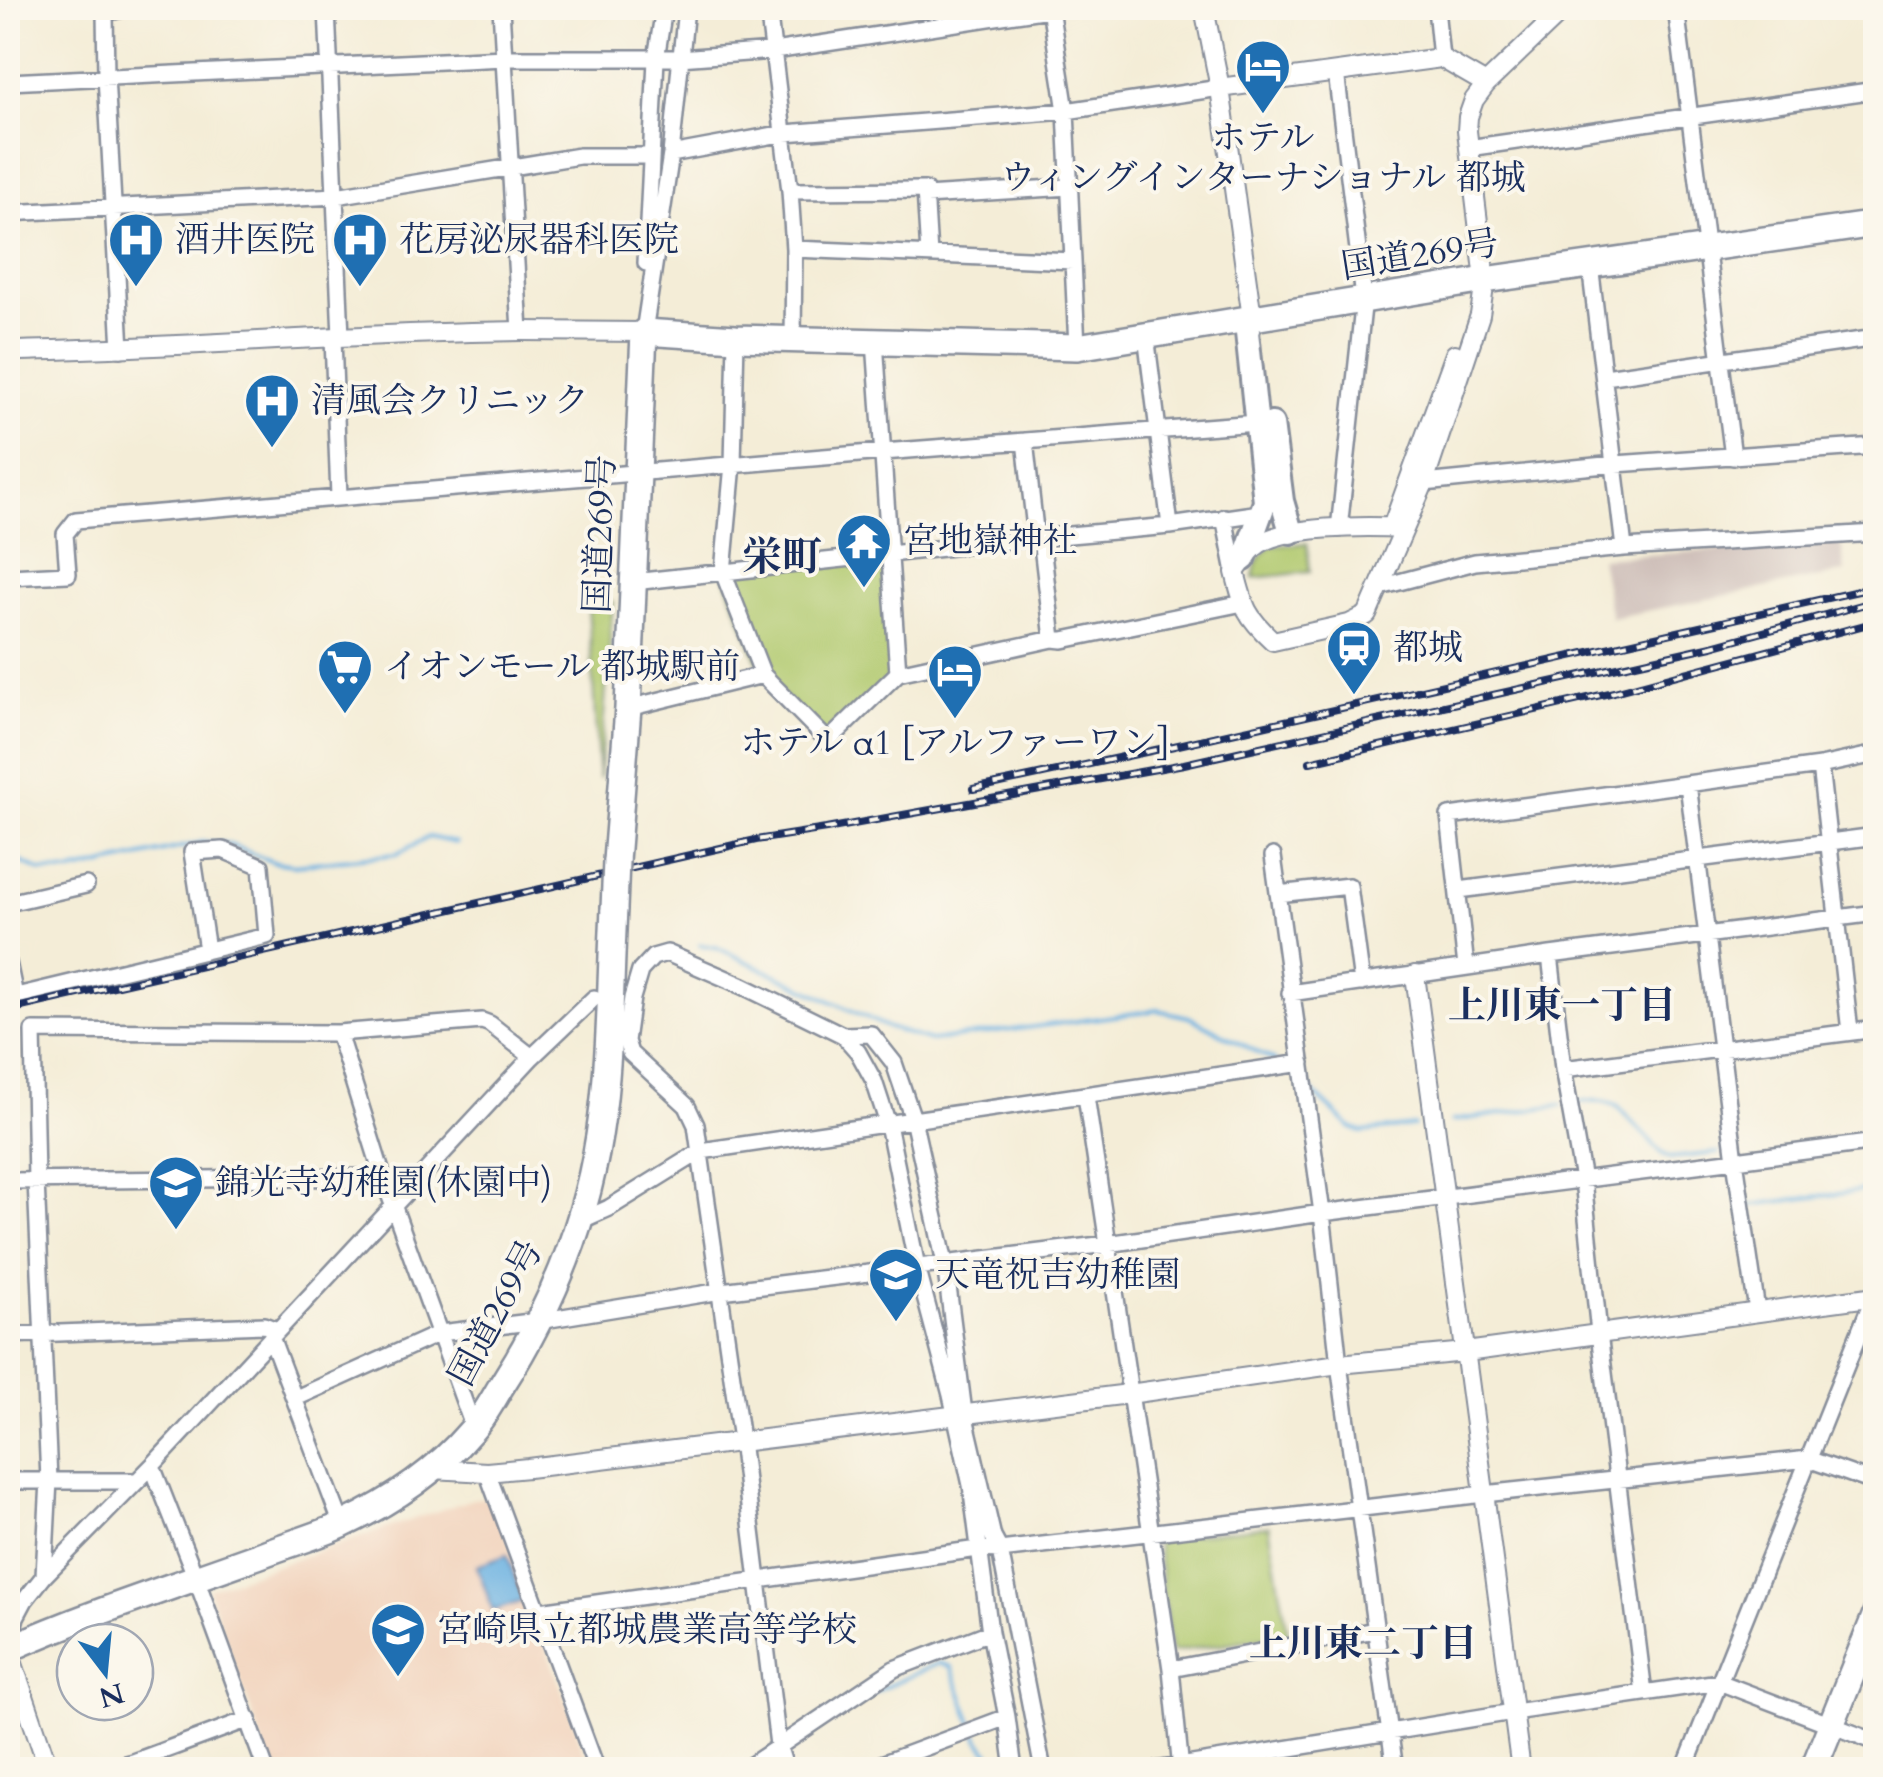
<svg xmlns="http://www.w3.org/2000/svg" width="1883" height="1777" font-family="Cardo,'Noto Serif JP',serif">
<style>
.built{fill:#f2d4be}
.industrial{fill:#cfc0ba}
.green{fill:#b1c96e;stroke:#667c66;stroke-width:2.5}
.water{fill:#6ab1e1;stroke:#4270a0;stroke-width:2.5}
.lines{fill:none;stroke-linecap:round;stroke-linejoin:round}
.stream{stroke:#6ab1e1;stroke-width:4}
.minor-casing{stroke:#888e9a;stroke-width:20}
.tertiary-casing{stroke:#888e9a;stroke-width:22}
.primary-casing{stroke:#888e9a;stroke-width:28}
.trunk-casing{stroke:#888e9a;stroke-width:30}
.minor{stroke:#fff;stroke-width:15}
.tertiary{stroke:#fff;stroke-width:18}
.primary{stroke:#fff;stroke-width:22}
.trunk{stroke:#fff;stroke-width:25}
.rail-casing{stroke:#1b2f5e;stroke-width:8}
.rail{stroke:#fbf7ec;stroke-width:4;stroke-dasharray:11;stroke-linecap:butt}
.trunk-bridge-casing{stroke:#888e9a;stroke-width:30;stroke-linecap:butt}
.trunk-bridge{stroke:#fff;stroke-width:25}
.labels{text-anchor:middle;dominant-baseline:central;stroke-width:8;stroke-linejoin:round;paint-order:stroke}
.poi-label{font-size:35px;fill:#1b2f5e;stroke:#fbf7ec;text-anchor:start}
.street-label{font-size:35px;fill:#1b2f5e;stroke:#fbf7ec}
.neighbourhood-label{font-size:38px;font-weight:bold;fill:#1b2f5e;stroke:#fbf7ec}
.quarter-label{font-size:40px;font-weight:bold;fill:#1b2f5e;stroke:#fbf7ec}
</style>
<rect width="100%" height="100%" fill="#fbf7ec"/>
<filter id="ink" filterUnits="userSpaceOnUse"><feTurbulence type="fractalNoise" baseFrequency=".01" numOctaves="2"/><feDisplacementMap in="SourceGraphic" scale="20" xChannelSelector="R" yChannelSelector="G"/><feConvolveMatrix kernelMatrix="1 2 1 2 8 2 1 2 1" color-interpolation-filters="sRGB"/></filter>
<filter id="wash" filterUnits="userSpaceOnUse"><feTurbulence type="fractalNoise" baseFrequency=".0048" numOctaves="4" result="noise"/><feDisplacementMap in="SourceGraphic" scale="40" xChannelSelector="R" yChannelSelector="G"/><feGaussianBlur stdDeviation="2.25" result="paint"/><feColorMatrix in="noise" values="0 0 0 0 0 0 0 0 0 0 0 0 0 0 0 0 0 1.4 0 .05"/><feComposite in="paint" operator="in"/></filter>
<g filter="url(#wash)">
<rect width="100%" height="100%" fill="#f4edd7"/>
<path class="built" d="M485 1498 495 1506 590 1769H272L208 1589 473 1499Z"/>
<path class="industrial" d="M1841 542 1845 572 1611 618 1600 558Z"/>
<path class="green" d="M1307 543 1310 572 1253 578 1256 563 1270 546Z
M890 554 898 673 828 741 763 675 723 572Z
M613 602 599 779 588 604Z
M1269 1526 1288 1634 1171 1652 1156 1539Z"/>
<path class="water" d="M507 1555 523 1601 493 1611 477 1566Z"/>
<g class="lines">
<path class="stream" d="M8 856 41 871 71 872 204 842 228 844 273 862 295 865 397 854 429 837 456 843
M700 945 716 947 889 1028 931 1041 1158 1010 1189 1017 1275 1061
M1312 1091 1351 1128 1362 1132 1414 1126
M1577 1102C1593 1101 1604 1098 1618 1107L1663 1154 1670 1158 1718 1153
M1452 1121 1561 1105
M1750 1205 1876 1189
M870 1694 939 1663 951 1667 973 1725
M976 1734 1000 1770
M784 1755 804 1739
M764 1770 777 1761"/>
</g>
</g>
<g filter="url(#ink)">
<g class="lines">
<g class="minor-casing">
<path id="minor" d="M327 8 341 337
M501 8 520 331
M768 8 790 191 794 249 793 339
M1050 8 1066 111 1077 347
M1436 8 1441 58
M1676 8 1733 457
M1336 72 1364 298 1339 529
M8 82 504 58H679L774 51 1055 8
M1468 148 1876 90
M671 154 785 133 1066 111 1220 88
M790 191 925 190 929 255
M925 196 1070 187
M8 213 336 196 579 156H650
M794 249 1073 261
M646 263 656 59 664 8
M1590 265 1624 548
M644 332 671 154 686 8
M1146 335 1170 526
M333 338 339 497
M736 338 733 464 723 572 763 675 828 741 898 673 1053 639 1063 640 1243 603
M875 341 898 673
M121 349 106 76 105 13 127 8
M1605 377 1876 338
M1025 441 1036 538
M1424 483 1615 464 1876 446
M1224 517 1235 572
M1041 537 1053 639
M8 577 68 574 65 534 76 520 883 452 1256 423
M633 582 1036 538 1170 526 1260 513
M1380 587 1475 562 1624 548 1876 533
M628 708 763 675
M1820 766 1850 1032
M1688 784 1735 1160 1757 1311
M1273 856 1322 1213 1339 1364 1395 1770
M1459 890 1876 836
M1278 894 1349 886 1362 983
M8 903 86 885
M1550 955 1563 1069 1583 1180 1599 1333 1644 1693
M8 962 15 996
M1466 967 1449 816 1820 766 1876 754
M1290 993 1550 955 1876 913
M8 998 267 936 261 866 223 850 192 852 207 950
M338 1033 383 1177 474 1429
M843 1035 858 1052 874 1081 888 1124 917 1267 951 1395 971 1485 990 1632 1007 1717 1014 1770
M1563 1069 1876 1029
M1086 1096 1171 1669 1181 1770
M8 1181 383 1177
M580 1221 609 1208 701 1151 1302 1063
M8 1335 264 1325 277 1330
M271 1337 342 1525
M296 1398 440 1333 538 1321 721 1291 1107 1244 1322 1213 1876 1142
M152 1466 196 1578 266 1770
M487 1472 597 1770
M8 1481H136
M44 1576 49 1480 36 1180 33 1031 338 1033 482 1021 490 1024 532 1057
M540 1611 978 1549 1000 1550 1484 1494 1808 1459 1876 1483
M8 1649 16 1617 25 1600 44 1576 152 1466 532 1057 594 998
M1171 1669 1375 1630
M103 1770 133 1762 249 1719
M744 1770 894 1669 990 1632
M786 1770 778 1745 741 1440 696 1125 687 1106 630 1053 626 1041 632 998 640 971 653 957 667 953 743 986 843 1035 871 1034 894 1063 913 1119 945 1263 964 1413 993 1537 1000 1550 1043 1770
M865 1770 1007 1717
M1155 1770 1513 1712 1719 1682 1876 1742
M1684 1770 1876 1291"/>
</g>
<g class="tertiary-casing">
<path id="tertiary" d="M1204 8 1220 88 1252 318
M1873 8 1876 23
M1220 88 1441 58 1486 84
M8 351C179 348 350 333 521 331 562 331 603 332 644 332
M1392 527 1455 354
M1404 528C1370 526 1279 525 1255 547 1247 554 1241 564 1235 572 1244 608 1246 616 1273 641L1349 624 1367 615 1424 483 1480 315 1485 280 1467 131 1468 117 1474 100 1486 84 1565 8
M1415 975 1521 1770
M432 1469 487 1472 528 1468 1129 1394 1339 1364 1466 1352 1876 1296
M8 1649 49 1770"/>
</g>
<g class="primary-casing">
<path id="primary" d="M1272 424 1282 501 1291 532
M1244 559 1265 502 1247 332 1252 318"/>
</g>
<g class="trunk-casing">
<path id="trunk" d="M616 861 628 708 644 332 736 338 1077 347 1485 280 1876 224
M8 1649C91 1612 178 1585 263 1554 289 1544 317 1536 342 1525 389 1503 436 1472 470 1432 482 1420 491 1403 500 1388 549 1312 585 1226 599 1136 611 1061 610 984 614 909
M1813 1770 1876 1614"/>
</g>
<use href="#minor" class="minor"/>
<use href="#tertiary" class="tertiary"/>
<use href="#primary" class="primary"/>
<use href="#trunk" class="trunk"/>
<g class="rail-casing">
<path id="rail" d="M1310 762 1614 692 1876 622
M973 789 1174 746 1876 587
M8 1010 756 840 826 829 1184 764 1712 646 1876 601"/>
</g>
<use href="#rail" class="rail"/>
<g class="trunk-bridge-casing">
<path id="trunk-bridge" d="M614 909 616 861"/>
</g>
<use href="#trunk-bridge" class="trunk-bridge"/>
</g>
</g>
<defs>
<g id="hotel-pin" transform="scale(2.875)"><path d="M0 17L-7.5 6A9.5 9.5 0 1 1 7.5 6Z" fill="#1f6fb2" stroke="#fbf7ec"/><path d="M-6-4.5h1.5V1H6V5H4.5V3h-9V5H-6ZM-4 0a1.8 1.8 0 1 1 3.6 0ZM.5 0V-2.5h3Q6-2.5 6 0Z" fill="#fff"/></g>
<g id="hospital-pin" transform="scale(2.875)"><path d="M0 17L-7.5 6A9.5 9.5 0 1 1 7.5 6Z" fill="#1f6fb2" stroke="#fbf7ec"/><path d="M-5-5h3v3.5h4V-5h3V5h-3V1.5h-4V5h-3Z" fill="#fff"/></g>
<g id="temple-pin" transform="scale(2.875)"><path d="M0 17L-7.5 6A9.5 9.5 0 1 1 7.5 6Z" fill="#1f6fb2" stroke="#fbf7ec"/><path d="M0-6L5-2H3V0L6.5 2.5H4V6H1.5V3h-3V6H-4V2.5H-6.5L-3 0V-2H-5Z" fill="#fff"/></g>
<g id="station-pin" transform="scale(2.875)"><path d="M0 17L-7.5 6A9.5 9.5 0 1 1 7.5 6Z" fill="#1f6fb2" stroke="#fbf7ec"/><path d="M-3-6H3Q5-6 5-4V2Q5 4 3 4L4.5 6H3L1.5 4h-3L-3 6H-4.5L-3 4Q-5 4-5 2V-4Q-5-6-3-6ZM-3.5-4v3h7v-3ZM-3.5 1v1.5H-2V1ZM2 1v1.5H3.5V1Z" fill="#fff"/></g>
<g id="supermarket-pin" transform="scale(2.875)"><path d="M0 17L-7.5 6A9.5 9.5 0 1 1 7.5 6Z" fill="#1f6fb2" stroke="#fbf7ec"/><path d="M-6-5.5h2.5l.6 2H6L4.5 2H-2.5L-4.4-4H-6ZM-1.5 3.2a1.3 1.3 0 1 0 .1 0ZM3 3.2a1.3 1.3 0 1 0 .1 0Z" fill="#fff"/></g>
<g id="school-pin" transform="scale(2.875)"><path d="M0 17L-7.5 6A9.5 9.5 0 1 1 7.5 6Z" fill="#1f6fb2" stroke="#fbf7ec"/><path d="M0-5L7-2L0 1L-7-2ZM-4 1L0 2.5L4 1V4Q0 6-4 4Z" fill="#fff"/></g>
</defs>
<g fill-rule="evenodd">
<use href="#hotel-pin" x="1263" y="67"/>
<use href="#hospital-pin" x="136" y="240"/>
<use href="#hospital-pin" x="360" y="240"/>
<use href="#hospital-pin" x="272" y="401"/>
<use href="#temple-pin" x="864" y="541"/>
<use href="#station-pin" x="1354" y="648"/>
<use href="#supermarket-pin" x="345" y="667"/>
<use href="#hotel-pin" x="955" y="672"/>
<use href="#school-pin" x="176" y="1183"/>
<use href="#school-pin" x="896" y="1275"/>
<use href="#school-pin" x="398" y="1630"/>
</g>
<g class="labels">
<g class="poi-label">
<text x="1263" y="138" text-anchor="middle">ホテル<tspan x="1263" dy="40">ウィングインターナショナル 都城</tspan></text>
<text x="175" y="240">酒井医院</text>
<text x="399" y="240">花房泌尿器科医院</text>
<text x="311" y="401">清風会クリニック</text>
<text x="903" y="541">宮地嶽神社</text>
<text x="1393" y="648">都城</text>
<text x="384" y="667">イオンモール 都城駅前</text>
<text x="955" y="743" text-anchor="middle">ホテル α1 [アルファーワン]</text>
<text x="215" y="1183">錦光寺幼稚園(休園中)</text>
<text x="935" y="1275">天竜祝吉幼稚園</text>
<text x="437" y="1630">宮崎県立都城農業高等学校</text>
</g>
<g class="street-label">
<text transform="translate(1420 255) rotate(-9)">国道269号</text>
<text transform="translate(600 534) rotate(-88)">国道269号</text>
<text transform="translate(496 1313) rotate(-62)">国道269号</text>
</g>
<g class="neighbourhood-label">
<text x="1562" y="1006">上川東一丁目</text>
<text x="1363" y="1644">上川東二丁目</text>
</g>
<g class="quarter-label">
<text x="782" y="557">栄町</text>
</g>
</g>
<rect width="1883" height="1777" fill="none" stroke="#fbf7ec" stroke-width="40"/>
<g transform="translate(105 1672) rotate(164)"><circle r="48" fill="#fbf7ec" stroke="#a1a7b3" stroke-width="2.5"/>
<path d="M0-8L18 38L0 25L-18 38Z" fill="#1f6fb2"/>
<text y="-15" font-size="28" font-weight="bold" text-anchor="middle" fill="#1b2f5e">N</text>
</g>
</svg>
